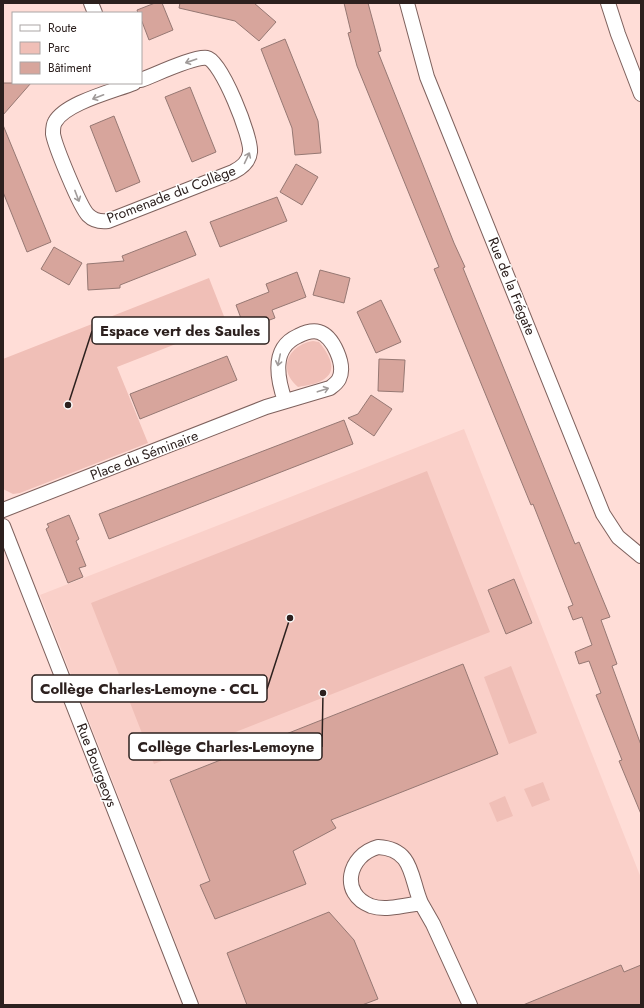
<svg xmlns="http://www.w3.org/2000/svg" width="644" height="1008" font-family="Jost,sans-serif">
<style>
.built{fill:#fad0c9}
.green{fill:#f0bfb7}
.building{fill:#d7a59c;stroke:#967873}
.lines{fill:none;stroke-linecap:round;stroke-linejoin:round}
.street-casing{stroke:#7e615d;stroke-width:16}
.street{stroke:#fff;stroke-width:14}
.oneway{stroke:#a09b9a}
.labels{text-anchor:middle;dominant-baseline:central;stroke-width:3;stroke-linejoin:round;paint-order:stroke}
.street-label{font-size:14px;fill:#2c201e;stroke:#fff}
.leader{fill:none;stroke:#2c201e;stroke-width:1.5}
.callout-dot{fill:#2c201e;stroke:#fff;stroke-width:1.5}
.callout{fill:#fff;stroke:#2c201e;stroke-width:1.5}
.callout-label{font-size:15px;text-anchor:middle;font-weight:bold;fill:#2c201e}
</style>
<rect width="100%" height="100%" fill="#ffddd7"/>
<!-- built -->
<path class="built" d="M464 429 641 878V1005H200L40 595Z"/>
<!-- green -->
<path class="green" d="M209 278 227 324 117 367 148 443 20 493 13 494 3 489V359Z
M313 341 319 342C343 371 330 383 298 387 277 370 288 345 313 341Z
M427 471 490 632 154 764 91 603Z
M511 666 537 733 509 744 484 677Z
M543 782 550 800 532 807 524 789Z
M505 796 513 816 497 822 489 803Z"/>
<!-- building -->
<path class="building" d="M155 3H162L173 30 149 40 141 19V13H138L137 10Z
M180 3H254L276 22 259 41 235 21 179 8Z
M344 3H368L381 51 378 52 454 243 465 267 463 268 575 544 579 542 610 617 601 620 617 664 612 666 641 745V814L619 761 622 760 596 695 601 693 589 661 579 664 575 652 592 645 582 617 573 620 568 607 573 605 533 504 531 505 434 269 439 267 357 66 348 33 351 32Z
M285 39 318 121 321 153 295 155 292 128 261 49Z
M3 83H31L3 115Z
M190 87 216 152 192 162 165 97Z
M114 116 140 182 116 192 90 126Z
M3 125 51 242 27 252 3 192Z
M296 164 318 177 302 205 280 192Z
M277 197 287 221 220 247 210 222Z
M186 231 196 255 120 285V288L88 290 87 264 124 261 122 256Z
M54 247 82 263 69 285 41 269Z
M320 270 350 278 344 303 313 295Z
M297 272 306 297 272 310 275 318 245 329 236 305 269 292 266 284Z
M381 300 401 342 376 353 357 312Z
M227 356 237 380 140 419 130 394Z
M379 359 405 360 403 392 378 391Z
M371 395 392 409 374 436 348 418 358 414Z
M344 420 353 444 109 539 99 514Z
M69 515 79 539 76 541 86 566 79 568 83 577 68 583 46 529 49 527 47 524Z
M514 579 532 623 506 634 488 590Z
M463 664 498 754 331 820 336 828 293 851 306 884 215 919 200 885 210 881 170 780Z
M329 912 354 940 378 999 362 1005H247L227 953Z
M621 965 624 972 641 965V1005H523Z"/>
<g class="lines">
<!-- street casing -->
<g class="street-casing">
<path id="street" d="M91 3 95 13
M407 3 427 77 603 514 618 537 641 556
M608 3 618 34 641 94
M134 83C114 91 65 103 55 122 53 125 53 130 53 134 55 146 80 207 88 215 94 221 100 222 108 221L233 172C241 168 249 162 250 152 252 138 221 60 207 58 194 56 155 75 141 80
M3 510 266 407 330 388C334 385 337 383 339 379 346 365 333 336 319 332 312 330 304 333 298 336 271 348 277 378 285 401
M3 526 191 1005
M378 847C414 849 410 878 421 903 406 905 386 911 371 906 339 894 348 855 378 847Z
M421 903 433 924 470 1005"/>
</g>
<!-- street -->
<use href="#street" class="street"/>
</g>
<!-- one-way arrows -->
<defs><path id="oneway-shaft" d="M-6 0H5M1.5-3L5.5 0L1.5 3" fill="none" stroke-width="1.6" stroke-linecap="round" stroke-linejoin="round"/></defs>
<g class="oneway">
<use href="#oneway-shaft" transform="translate(191 61) rotate(161)"/>
<use href="#oneway-shaft" transform="translate(98 97) rotate(159)"/>
<use href="#oneway-shaft" transform="translate(247 158) rotate(-65)"/>
<use href="#oneway-shaft" transform="translate(77 196) rotate(69)"/>
<use href="#oneway-shaft" transform="translate(279 360) rotate(102)"/>
<use href="#oneway-shaft" transform="translate(323 390) rotate(-18)"/>
</g>
<g class="labels">
<!-- street labels -->
<g class="street-label">
<text transform="translate(171 194) rotate(-21)">Promenade du Collège</text>
<text transform="translate(512 286) rotate(68)">Rue de la Frégate</text>
<text transform="translate(144 455) rotate(-21)">Place du Séminaire</text>
<text transform="translate(97 765) rotate(69)">Rue Bourgeoys</text>
</g>
</g>
<!-- callouts -->
<path class="leader" d="M68 405L92 331M290 618L267 689M323 693L322 747"/>
<g class="callout-dot">
<circle cx="68" cy="405" r="4"/>
<circle cx="290" cy="618" r="4"/>
<circle cx="323" cy="693" r="4"/>
</g>
<g class="callout">
<rect x="92" y="317" width="177" height="27" rx="4"/>
<rect x="32" y="675" width="235" height="27" rx="4"/>
<rect x="129" y="733" width="193" height="27" rx="4"/>
</g>
<g class="callout-label">
<text x="180" y="336">Espace vert des Saules</text>
<text x="149" y="694">Collège Charles-Lemoyne - CCL</text>
<text x="226" y="752">Collège Charles-Lemoyne</text>
</g>
<!-- border -->
<rect width="644" height="1008" fill="none" stroke="#2c201e" stroke-width="8"/>
<!-- legend -->
<rect x="12" y="12" width="130" height="72" fill="#ffffff" stroke="#aba6a5"/>
<rect x="20" y="25" width="20" height="6" fill="#ffffff" stroke="#aba6a5"/>
<text x="48" y="32" font-size="12" fill="#2c201e">Route</text>
<rect x="20" y="42" width="20" height="12" fill="#f0bfb7" stroke="#aba6a5"/>
<text x="48" y="52" font-size="12" fill="#2c201e">Parc</text>
<rect x="20" y="62" width="20" height="12" fill="#d7a59c" stroke="#aba6a5"/>
<text x="48" y="72" font-size="12" fill="#2c201e">Bâtiment</text>
</svg>
